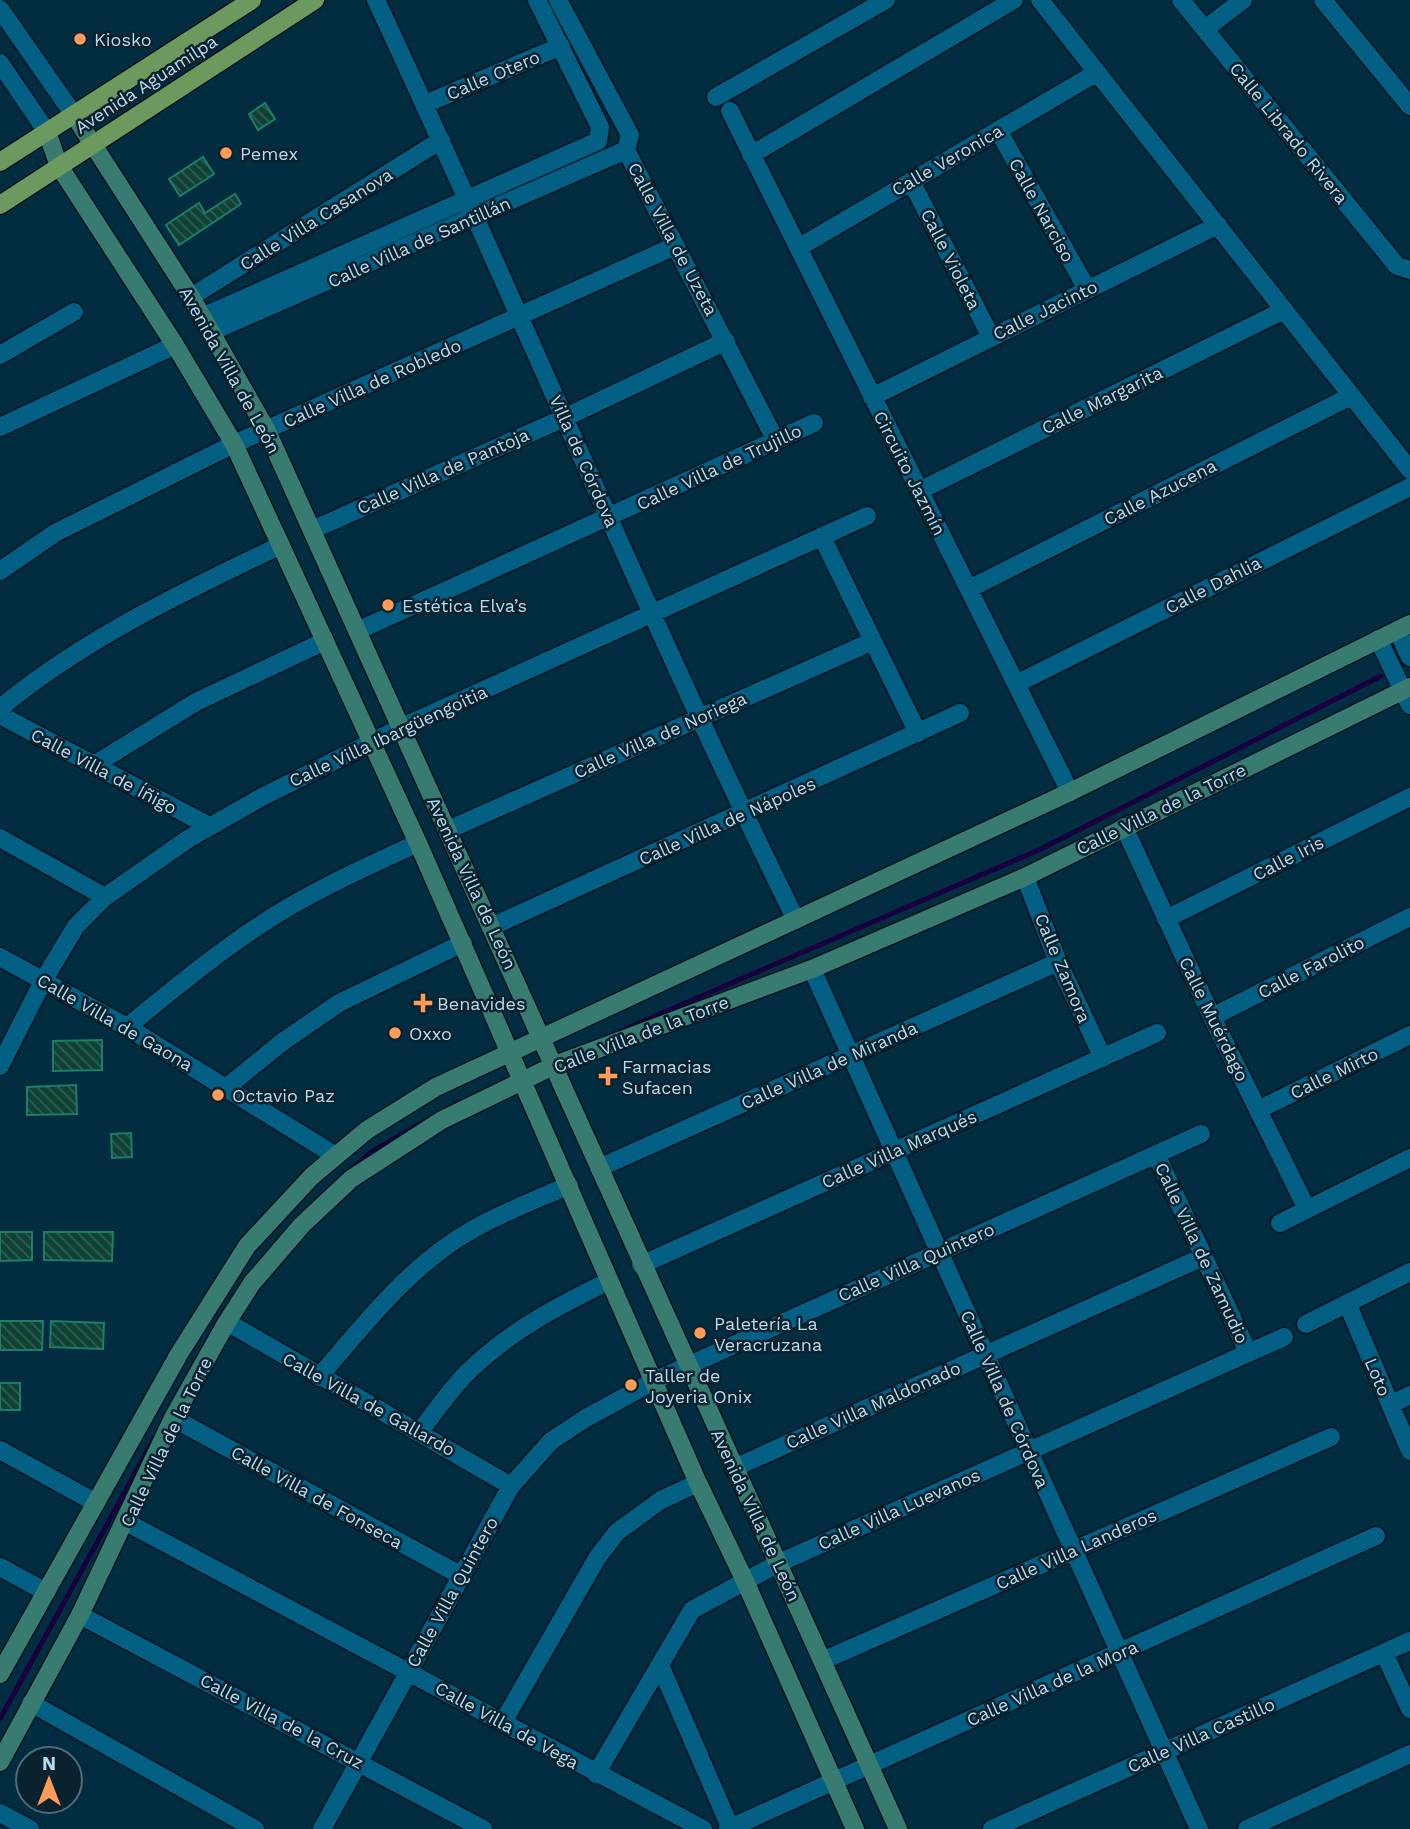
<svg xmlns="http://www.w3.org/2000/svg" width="1410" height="1829" font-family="'Work Sans',sans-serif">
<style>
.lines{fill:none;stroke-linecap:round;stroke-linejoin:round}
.stream{stroke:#19003e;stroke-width:5}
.building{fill:url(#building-back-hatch);stroke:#1b7e68;stroke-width:2}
.street-casing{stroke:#001420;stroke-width:21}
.secondary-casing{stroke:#001420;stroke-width:21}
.primary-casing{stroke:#001420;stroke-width:21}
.street{stroke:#036084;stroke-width:18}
.secondary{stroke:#387c71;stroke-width:18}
.primary{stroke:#6d985e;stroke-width:18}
.poi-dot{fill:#fe9c58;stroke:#0a222e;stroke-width:2.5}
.labels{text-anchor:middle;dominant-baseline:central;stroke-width:5;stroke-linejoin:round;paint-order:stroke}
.poi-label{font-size:18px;fill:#b7dbf0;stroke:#0a222e;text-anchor:start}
.street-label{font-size:18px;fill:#b7dbf0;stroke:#0a222e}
</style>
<defs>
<pattern id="building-back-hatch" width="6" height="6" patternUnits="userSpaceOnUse" patternTransform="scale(1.75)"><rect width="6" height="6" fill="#0f4235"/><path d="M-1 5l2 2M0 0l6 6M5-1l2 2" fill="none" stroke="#305d53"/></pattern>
</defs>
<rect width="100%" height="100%" fill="#022d40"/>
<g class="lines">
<!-- stream -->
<path class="stream" d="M614 1034 1041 849 1381 676
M352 1169 371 1152 459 1102
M0 1719 155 1437"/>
</g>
<!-- building -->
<path class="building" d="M265 103 275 119 258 130 249 114Z
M203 157 214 174 180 196 169 179Z
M235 194 241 204 179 245 166 225 199 203 205 213Z
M102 1040V1070L53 1071V1041Z
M76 1085 77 1114 27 1115V1087Z
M131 1133 132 1157 112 1158 111 1134Z
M0 1232H32V1260L0 1261Z
M44 1232H113L112 1261 44 1260Z
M0 1321H43L42 1350H0Z
M51 1321 104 1323 103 1349 50 1347Z
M0 1383H20V1410H0Z"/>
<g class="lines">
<!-- street casing -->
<g class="street-casing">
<path id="street" d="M376 0C519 306 647 618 796 920
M558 0 630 135 626 150 776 441
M1040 0 1410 470
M1181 0 1397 266 1410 270
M1323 0 1410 106
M0 9 74 115
M1205 29 1243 0
M0 63 47 132
M716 97 886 0
M425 104 561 46
M730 111 1070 792
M998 130 1087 289
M751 155 1014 0
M911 181 991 337
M798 248 1096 73
M191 297 441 140
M202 317 598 141 600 127 537 0
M211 332 626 150
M0 355 74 312
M872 397 1218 225
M0 427 175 345
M919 491 1284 310
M312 530 566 417 726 341
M822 537 918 733
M0 571 55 533 234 444 675 246
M969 589 1351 396
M1397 630 1410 657
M357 631 814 423
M1378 639 1410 705
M1016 684 1410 487
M0 708C85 638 183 592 281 545
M0 715 209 826
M94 765 196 702 325 641
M1124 827 1212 1017 1307 1209
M448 830 873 641
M0 838 105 897
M1025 877 1058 962 1103 1058
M1166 919 1410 797
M493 926 960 713
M0 957 127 1027 336 1156
M812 969 1199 1829
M1212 1017 1410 917
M127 1027C170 992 213 956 260 925 309 892 364 868 418 843
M0 1066 43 981 76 926 105 897 188 839 262 797 400 728 867 516
M227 1087 281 1043 339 1003 463 943
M1258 1110 1410 1035
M1156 1154 1248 1352
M599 1168 1058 962
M1280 1223 1410 1158
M641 1265 1157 1033
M1347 1303 1410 1451
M227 1322 511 1486
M1306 1324 1410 1272
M319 1377C364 1325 409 1266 470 1231 501 1213 536 1200 569 1185
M1390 1405 1410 1395
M173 1418 460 1575
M420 1431C437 1410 452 1386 472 1368 513 1329 560 1305 609 1281
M0 1450 96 1503
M734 1468 1203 1257
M126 1522 703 1829
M0 1567 46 1592
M80 1615 483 1829
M1384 1653 1410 1709
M822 1661 1331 1437
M660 1665 730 1827
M31 1703 255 1829
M503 1722 597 1558 617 1532 661 1500 698 1483
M596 1774 692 1610 779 1563 1284 1337
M0 1813 30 1829
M322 1829 511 1486 551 1441 586 1418 654 1381 1201 1134
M728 1829 1376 1536
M992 1829 1410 1641
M1247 1829 1410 1754"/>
</g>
<!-- secondary casing -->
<g class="secondary-casing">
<path id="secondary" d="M74 115 191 297 266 429 898 1829
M47 132 59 166 175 345 234 444 418 843 698 1483 745 1581 855 1829
M0 1674 179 1354 247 1246 312 1176 367 1130 436 1087 1070 792 1410 624
M0 1762 80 1615 173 1418 227 1322 252 1283 302 1225 351 1179 442 1120 555 1065 812 969 1025 877 1410 687"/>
</g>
<!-- primary casing -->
<g class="primary-casing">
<path id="primary" d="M0 162 252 0
M0 205 315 0"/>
</g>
<!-- street -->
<use href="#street" class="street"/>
<!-- secondary -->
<use href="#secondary" class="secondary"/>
<!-- primary -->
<use href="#primary" class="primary"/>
</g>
<!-- markers -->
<g class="poi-dot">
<circle cx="80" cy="39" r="7"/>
<circle cx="226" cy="153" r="7"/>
<circle cx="388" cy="605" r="7"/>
<path d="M419.5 992.5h7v7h7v7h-7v7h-7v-7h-7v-7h7z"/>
<circle cx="395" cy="1033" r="7"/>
<path d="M604.5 1065.5h7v7h7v7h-7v7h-7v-7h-7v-7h7z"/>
<circle cx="218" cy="1095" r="7"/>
<circle cx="700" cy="1333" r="7"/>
<circle cx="631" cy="1385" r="7"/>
</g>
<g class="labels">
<!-- poi labels -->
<g class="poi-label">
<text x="94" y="39">Kiosko</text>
<text x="240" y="153">Pemex</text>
<text x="402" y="605">Estética Elva’s</text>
<text x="437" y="1003">Benavides</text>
<text x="409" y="1033">Oxxo</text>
<text x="622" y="1066">Farmacias<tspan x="622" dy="21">Sufacen</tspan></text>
<text x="232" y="1095">Octavio Paz</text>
<text x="714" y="1323">Paletería La<tspan x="714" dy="21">Veracruzana</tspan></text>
<text x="645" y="1375">Taller de<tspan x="645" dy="21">Joyeria Onix</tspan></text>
</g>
<!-- street labels -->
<g class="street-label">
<text transform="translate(493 75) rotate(-23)">Calle Otero</text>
<text transform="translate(146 84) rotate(-33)">Avenida Aguamilpa</text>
<text transform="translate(1289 133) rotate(51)">Calle Librado Rivera</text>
<text transform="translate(947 160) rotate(-30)">Calle Veronica</text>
<text transform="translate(1042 210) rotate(61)">Calle Narciso</text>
<text transform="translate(316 219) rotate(-32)">Calle Villa Casanova</text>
<text transform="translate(673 239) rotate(62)">Calle Villa de Uzeta</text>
<text transform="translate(419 242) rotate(-24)">Calle Villa de Santillán</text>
<text transform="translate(951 259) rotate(63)">Calle Violeta</text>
<text transform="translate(1045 310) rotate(-26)">Calle Jacinto</text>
<text transform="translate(230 370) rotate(61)">Avenida Villa de León</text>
<text transform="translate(372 383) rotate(-24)">Calle Villa de Robledo</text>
<text transform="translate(1102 400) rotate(-26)">Calle Margarita</text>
<text transform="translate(584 461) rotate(66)">Villa de Córdova</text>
<text transform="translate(719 467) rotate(-25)">Calle Villa de Trujillo</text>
<text transform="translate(443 471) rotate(-24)">Calle Villa de Pantoja</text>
<text transform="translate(910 473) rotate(63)">Circuito Jazmín</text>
<text transform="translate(1160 492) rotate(-27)">Calle Azucena</text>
<text transform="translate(1213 585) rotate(-27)">Calle Dahlia</text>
<text transform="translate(660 735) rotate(-24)">Calle Villa de Noriega</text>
<text transform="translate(388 736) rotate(-25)">Calle Villa Ibargüengoitia</text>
<text transform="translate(104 771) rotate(28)">Calle Villa de Íñigo</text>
<text transform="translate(1161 809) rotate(-26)">Calle Villa de la Torre</text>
<text transform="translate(727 821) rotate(-24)">Calle Villa de Nápoles</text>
<text transform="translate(1288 858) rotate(-27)">Calle Iris</text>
<text transform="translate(472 883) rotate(65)">Avenida Villa de León</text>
<text transform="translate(1311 967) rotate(-27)">Calle Farolito</text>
<text transform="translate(1063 968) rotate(67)">Calle Zamora</text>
<text transform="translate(1214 1019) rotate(64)">Calle Muérdago</text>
<text transform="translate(115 1022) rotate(30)">Calle Villa de Gaona</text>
<text transform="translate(641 1034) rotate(-21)">Calle Villa de la Torre</text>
<text transform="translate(829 1065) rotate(-24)">Calle Villa de Miranda</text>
<text transform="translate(1334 1073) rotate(-26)">Calle Mirto</text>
<text transform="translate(899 1149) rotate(-24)">Calle Villa Marqués</text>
<text transform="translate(1202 1253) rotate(65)">Calle Villa de Zamudio</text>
<text transform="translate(916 1262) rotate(-24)">Calle Villa Quintero</text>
<text transform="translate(1378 1377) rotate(67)">Loto</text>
<text transform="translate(1005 1399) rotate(66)">Calle Villa de Córdova</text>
<text transform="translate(369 1404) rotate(29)">Calle Villa de Gallardo</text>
<text transform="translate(873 1405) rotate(-24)">Calle Villa Maldonado</text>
<text transform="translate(166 1442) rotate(-64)">Calle Villa de la Torre</text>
<text transform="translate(317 1497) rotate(29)">Calle Villa de Fonseca</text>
<text transform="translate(899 1509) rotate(-24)">Calle Villa Luevanos</text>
<text transform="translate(756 1515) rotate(65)">Avenida Villa de León</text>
<text transform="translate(1076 1549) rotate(-24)">Calle Villa Landeros</text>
<text transform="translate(452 1592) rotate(-61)">Calle Villa Quintero</text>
<text transform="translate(1052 1683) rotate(-24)">Calle Villa de la Mora</text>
<text transform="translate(282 1721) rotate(28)">Calle Villa de la Cruz</text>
<text transform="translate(507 1725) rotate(29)">Calle Villa de Vega</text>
<text transform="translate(1201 1735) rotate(-24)">Calle Villa Castillo</text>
</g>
</g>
<!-- north arrow -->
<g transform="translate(49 1780)"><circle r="33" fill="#0a222e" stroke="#4f6c7c" stroke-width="2"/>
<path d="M0-5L12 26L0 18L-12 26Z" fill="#fe9c58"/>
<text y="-10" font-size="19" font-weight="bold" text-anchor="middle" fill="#b7dbf0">N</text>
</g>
</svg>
